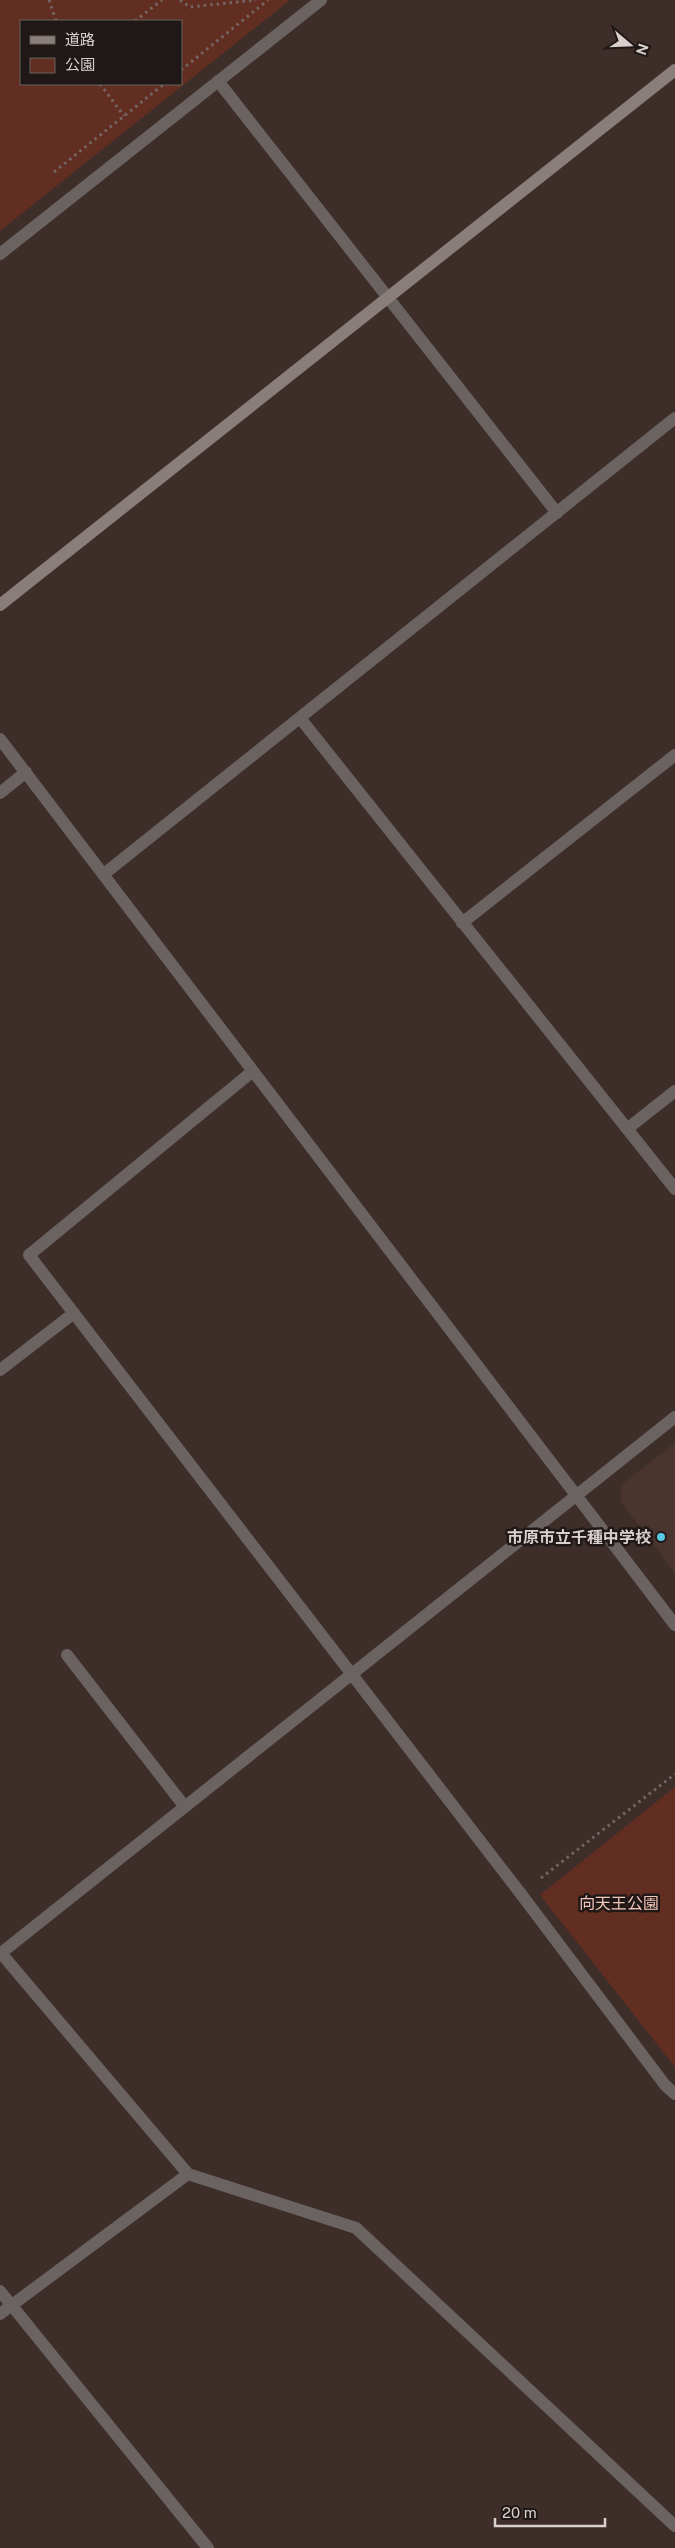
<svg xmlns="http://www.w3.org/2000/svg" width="675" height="2548" font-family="'Public Sans','Noto Sans JP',sans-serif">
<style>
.built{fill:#4a342e}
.green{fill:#632e22;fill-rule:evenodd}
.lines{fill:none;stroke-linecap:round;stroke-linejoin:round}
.path{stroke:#736663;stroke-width:3;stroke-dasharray:2.5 4;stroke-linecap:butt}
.street{stroke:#6b6361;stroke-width:12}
.secondary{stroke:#8a7e7b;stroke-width:12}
.poi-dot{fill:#57c9e2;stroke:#1f1816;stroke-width:2}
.labels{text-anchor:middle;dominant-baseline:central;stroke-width:5;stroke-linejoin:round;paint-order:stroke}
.poi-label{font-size:16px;font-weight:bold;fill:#d9d0cd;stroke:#1f1816;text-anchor:end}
.park-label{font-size:16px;fill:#f2c5b9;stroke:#1f1816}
</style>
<rect width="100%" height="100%" fill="#3d2e2a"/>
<!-- built -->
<path class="built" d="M675 1443V1573L620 1501 622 1484Z"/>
<!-- green -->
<path class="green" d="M0 0H290L0 231ZM181 21V84H21V21Z
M675 1787V2067L540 1895Z"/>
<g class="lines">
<!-- path -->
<path class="path" d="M49 0 56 21
M180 0 190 7 256 0
M135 21 162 0
M181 70 268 0
M100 84 124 116
M54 172 164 84
M541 1878 675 1774"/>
<!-- street -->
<path class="street" d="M218 81 557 513
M0 254 321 0
M300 718 675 1189
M0 739 675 1625
M0 793 26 772
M104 874 675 418
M462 923 675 755
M253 1071 29 1255 521 1894 665 2085 675 2094
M627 1129 675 1091
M0 1370 74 1313
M67 1655 185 1807
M0 1952 188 2174 356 2228 675 2526
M1 1953 675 1417
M0 2291 208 2548
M0 2314 188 2174"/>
<!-- secondary -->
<path class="secondary" d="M0 605 675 70"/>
</g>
<!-- markers -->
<circle class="poi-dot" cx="661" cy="1537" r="5"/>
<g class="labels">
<!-- poi labels -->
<g class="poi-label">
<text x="651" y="1537">市原市立千種中学校</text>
</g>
<!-- park labels -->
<g class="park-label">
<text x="619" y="1903">向天王公園</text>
</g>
</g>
<!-- legend -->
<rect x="20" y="20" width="162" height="65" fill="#1f1816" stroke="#69625f"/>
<rect x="30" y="36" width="25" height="8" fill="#8a7e7b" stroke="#69625f"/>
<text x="65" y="45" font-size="15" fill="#d9d0cd">道路</text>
<rect x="30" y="58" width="25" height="15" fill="#632e22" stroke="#69625f"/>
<text x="65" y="70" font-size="15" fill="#d9d0cd">公園</text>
<!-- north arrow -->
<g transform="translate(630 45) rotate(109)" stroke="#1f1816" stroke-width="4" paint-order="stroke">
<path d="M0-4L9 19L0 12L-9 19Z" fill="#d9d0cd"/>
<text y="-8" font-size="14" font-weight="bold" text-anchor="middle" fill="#d9d0cd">N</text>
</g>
<!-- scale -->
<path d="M495 2518v8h110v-8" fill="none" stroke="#d9d0cd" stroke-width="2.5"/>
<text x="502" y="2518" font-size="15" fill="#d9d0cd" stroke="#1f1816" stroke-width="4" paint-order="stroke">20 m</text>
</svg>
